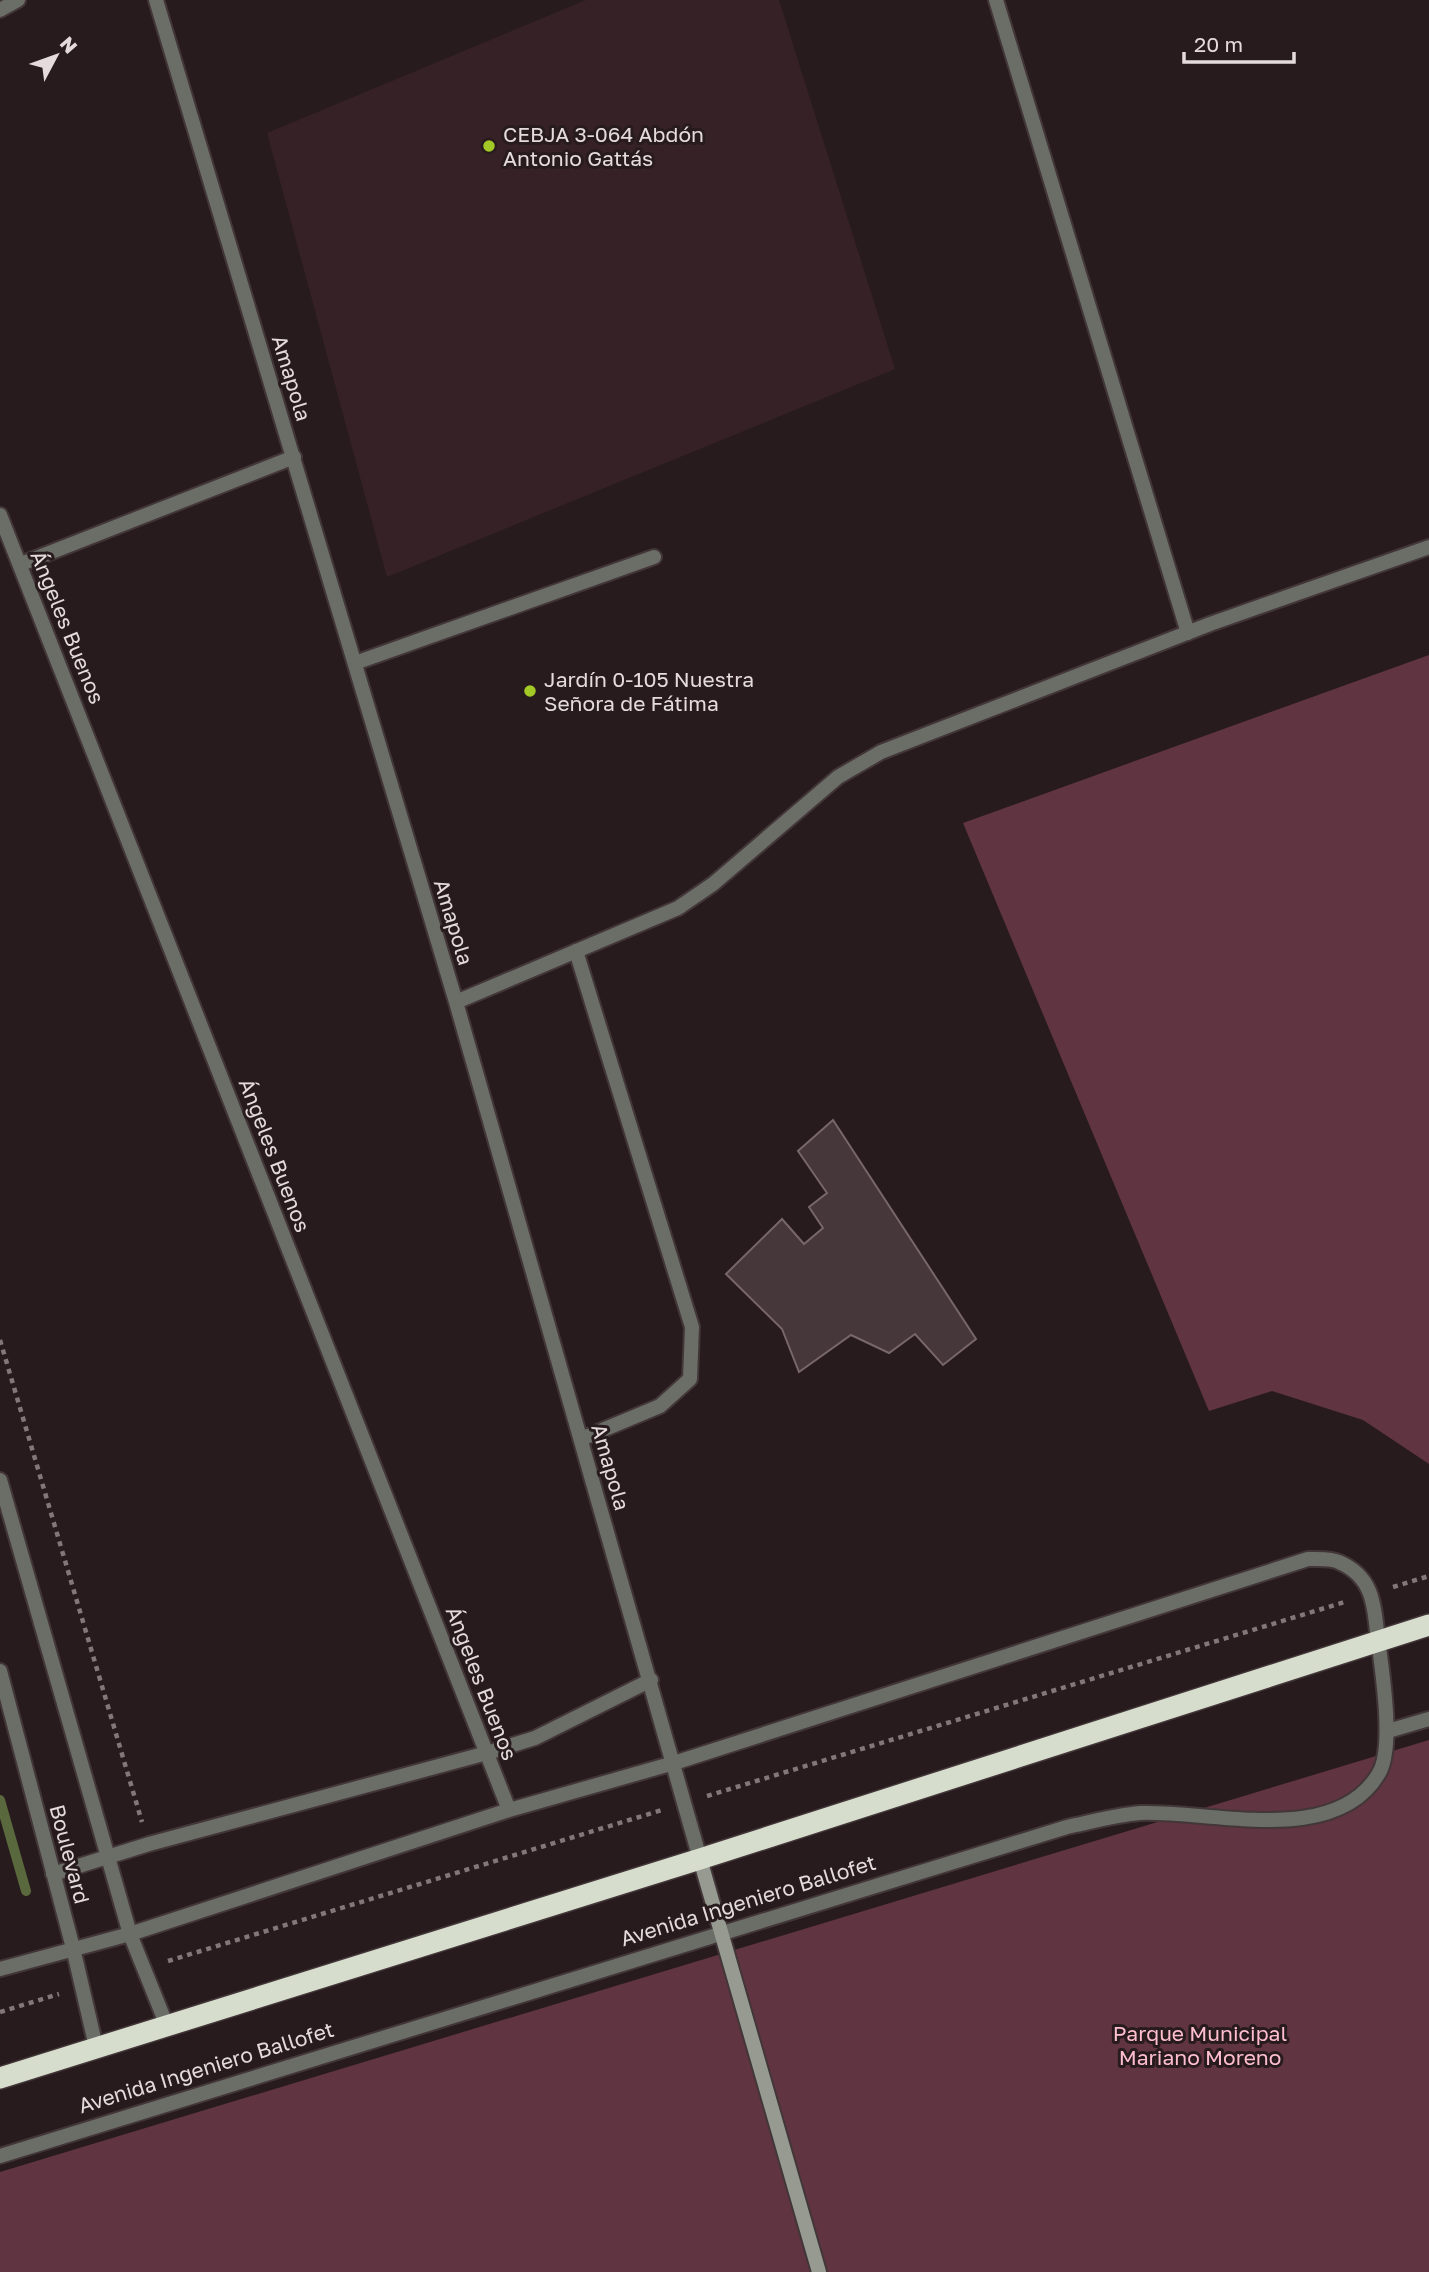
<svg xmlns="http://www.w3.org/2000/svg" width="1429" height="2272" font-family="'Golos Text',sans-serif">
<style>
.built{fill:#352126}
.green{fill:#603541}
.lines{fill:none;stroke-linecap:round;stroke-linejoin:round}
.stream{stroke:#5a683d;stroke-width:10}
.building{fill:#46373b;stroke:#77666a;stroke-width:2}
.lane-casing{stroke:#423639;stroke-width:18}
.street-casing{stroke:#423639;stroke-width:18}
.secondary-casing{stroke:#423639;stroke-width:18}
.highway-casing{stroke:#423639;stroke-width:24}
.path{stroke:#83777a;stroke-width:4.5;stroke-dasharray:5 5;stroke-linecap:butt}
.lane{stroke:#6b6d67;stroke-width:14}
.street{stroke:#6b6d67;stroke-width:14}
.secondary{stroke:#969a90;stroke-width:14}
.highway{stroke:#d7ddcd;stroke-width:21}
.poi-dot{fill:#a3c927;stroke:#281b1e;stroke-width:2.5}
.labels{text-anchor:middle;dominant-baseline:central;stroke-width:6;stroke-linejoin:round;paint-order:stroke}
.poi-label{font-size:21px;fill:#e5dbdd;stroke:#281b1e;text-anchor:start}
.street-label{font-size:21px;fill:#e5dbdd;stroke:#281b1e}
.park-label{font-size:21px;fill:#febece;stroke:#281b1e}
</style>
<rect width="100%" height="100%" fill="#281b1e"/>
<!-- built -->
<path class="built" d="M586 0H779L895 369 387 577 267 133Z"/>
<!-- green -->
<path class="green" d="M1429 655V1464L1363 1420 1272 1391 1209 1411 963 823Z
M1429 1740V2272H0V2172Z"/>
<g class="lines">
<!-- stream -->
<path class="stream" d="M0 1800 26 1891"/>
</g>
<!-- building -->
<path class="building" d="M833 1120 976 1339 943 1365 915 1334 889 1353 851 1335 799 1372 782 1329 726 1274 782 1219 804 1244 823 1228 809 1207 827 1193 798 1151Z"/>
<g class="lines">
<!-- lane casing -->
<g class="lane-casing">
<path id="lane" d="M0 10 18 0
M576 951 692 1327 690 1379 660 1406 581 1439
M1388 1731 1429 1719"/>
</g>
<!-- street casing -->
<g class="street-casing">
<path id="street" d="M156 0 456 1002 700 1859
M996 0 1188 633
M0 515 509 1810
M21 564 294 457
M355 663 654 557
M456 1002 678 908 713 884 838 777 881 752 1210 624 1429 547
M0 1480 130 1934 167 2026
M0 1671 73 1948 96 2047
M53 1874 149 1844 487 1753 535 1738 651 1680
M0 1969 130 1934 509 1810 674 1763 1308 1559C1317 1559 1331 1558 1339 1562 1371 1576 1374 1601 1377 1632 1381 1664 1395 1746 1379 1773 1336 1848 1210 1810 1140 1813 1116 1815 1091 1822 1067 1827L0 2156"/>
</g>
<!-- secondary casing -->
<g class="secondary-casing">
<path id="secondary" d="M700 1859 819 2272"/>
</g>
<!-- highway casing -->
<g class="highway-casing">
<path id="highway" d="M0 2078 700 1859 1429 1625"/>
</g>
<!-- path -->
<path class="path" d="M0 1340 142 1822
M1393 1587 1429 1576
M707 1796 1348 1601
M168 1961 662 1810
M0 2012 59 1994"/>
<!-- lane -->
<use href="#lane" class="lane"/>
<!-- street -->
<use href="#street" class="street"/>
<!-- secondary -->
<use href="#secondary" class="secondary"/>
<!-- highway -->
<use href="#highway" class="highway"/>
</g>
<!-- markers -->
<g class="poi-dot">
<circle cx="489" cy="146" r="7"/>
<circle cx="530" cy="691" r="7"/>
</g>
<g class="labels">
<!-- poi labels -->
<g class="poi-label">
<text x="503" y="134">CEBJA 3-064 Abdón<tspan x="503" dy="24">Antonio Gattás</tspan></text>
<text x="544" y="679">Jardín 0-105 Nuestra<tspan x="544" dy="24">Señora de Fátima</tspan></text>
</g>
<!-- street labels -->
<g class="street-label">
<text transform="translate(292 378) rotate(73)">Amapola</text>
<text transform="translate(68 627) rotate(68)">Ángeles Buenos</text>
<text transform="translate(454 922) rotate(73)">Amapola</text>
<text transform="translate(275 1155) rotate(69)">Ángeles Buenos</text>
<text transform="translate(611 1467) rotate(74)">Amapola</text>
<text transform="translate(482 1683) rotate(69)">Ángeles Buenos</text>
<text transform="translate(70 1854) rotate(75)">Boulevard</text>
<text transform="translate(748 1900) rotate(-17)">Avenida Ingeniero Ballofet</text>
<text transform="translate(206 2067) rotate(-17)">Avenida Ingeniero Ballofet</text>
</g>
<!-- park labels -->
<g class="park-label">
<text x="1200" y="2033">Parque Municipal<tspan x="1200" dy="24">Mariano Moreno</tspan></text>
</g>
</g>
<!-- north arrow -->
<g transform="translate(56 56) rotate(49)" stroke="#281b1e" stroke-width="5" paint-order="stroke">
<path d="M0-5L12 26L0 18L-12 26Z" fill="#e5dbdd"/>
<text y="-10" font-size="19" font-weight="bold" text-anchor="middle" fill="#e5dbdd">N</text>
</g>
<!-- scale -->
<path d="M1184 52v10h110v-10" fill="none" stroke="#e5dbdd" stroke-width="3.5"/>
<text x="1194" y="52" font-size="21" fill="#e5dbdd" stroke="#281b1e" stroke-width="5" paint-order="stroke">20 m</text>
</svg>
